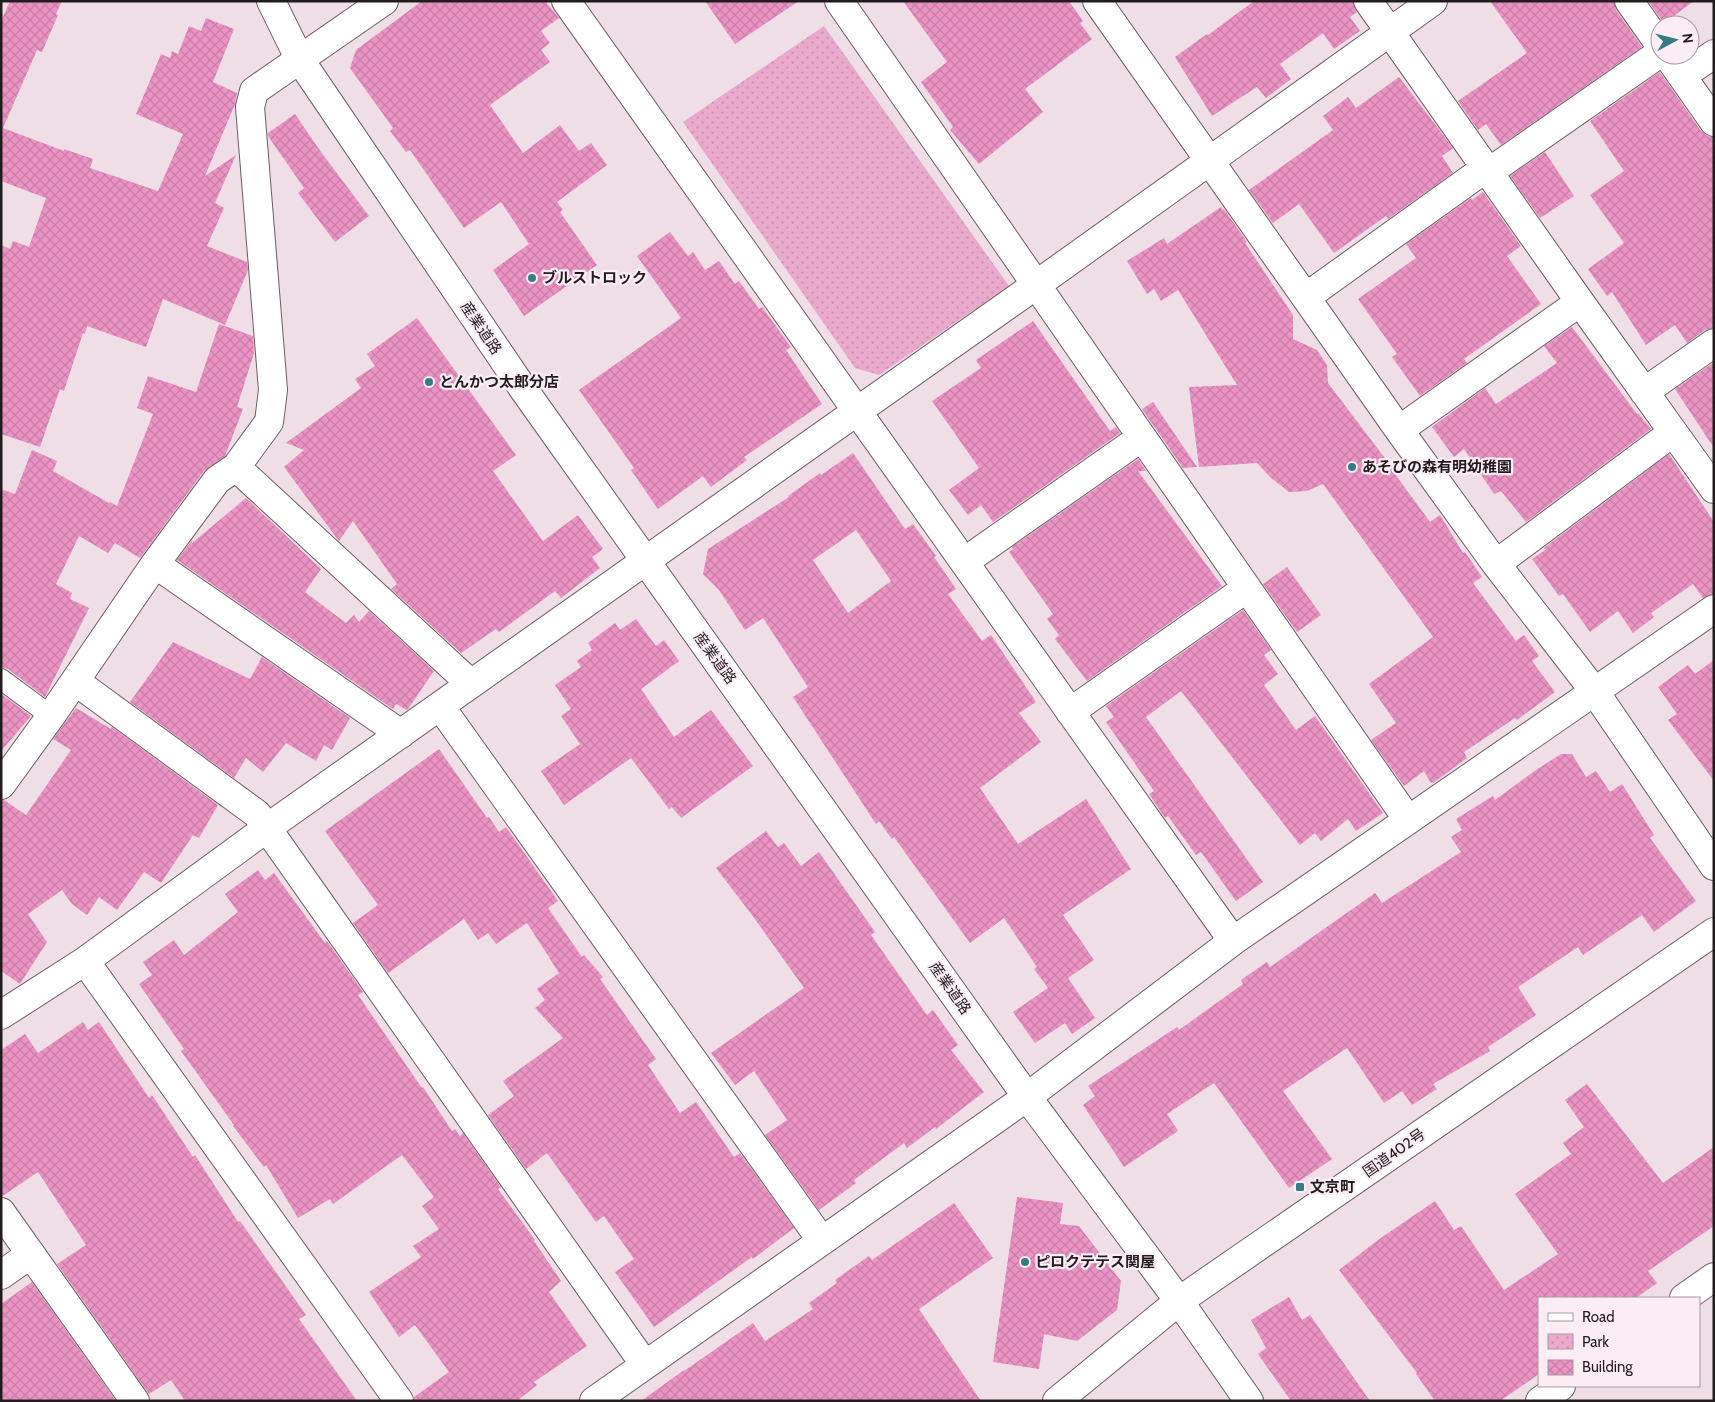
<svg xmlns="http://www.w3.org/2000/svg" width="1715" height="1402" font-family="Cabin,'Noto Sans JP',sans-serif">
<style>
.park{fill:url(#park-dots)}
.building{fill:url(#building-cross-hatch);fill-rule:evenodd}
.lines{fill:none;stroke-linecap:round;stroke-linejoin:round}
.service-casing{stroke:#6b5d64;stroke-width:22}
.minor-casing{stroke:#6b5d64;stroke-width:30}
.tertiary-casing{stroke:#6b5d64;stroke-width:30}
.trunk-casing{stroke:#6b5d64;stroke-width:30}
.service{stroke:#fff;stroke-width:20}
.minor{stroke:#fff;stroke-width:28}
.tertiary{stroke:#fff;stroke-width:28}
.trunk{stroke:#fff;stroke-width:28}
.poi-dot{fill:#347d84;stroke:#fcecf4;stroke-width:2}
.labels{text-anchor:middle;dominant-baseline:central;stroke-width:4.5;stroke-linejoin:round;paint-order:stroke}
.poi-label{font-size:15px;font-weight:bold;fill:#221c1f;stroke:#fcecf4;text-anchor:start}
.street-label{font-size:15px;fill:#221c1f;stroke:#fcecf4}
</style>
<defs>
<pattern id="park-dots" width="8" height="8" patternUnits="userSpaceOnUse" patternTransform="scale(1.25)"><rect width="8" height="8" fill="#e8a9ca"/><path d="M2 2h.1M6 6h.1" fill="none" stroke="#c791ad" stroke-width="1.8" stroke-linecap="round"/></pattern>
<pattern id="building-cross-hatch" width="8" height="8" patternUnits="userSpaceOnUse" patternTransform="scale(1.25)"><rect width="8" height="8" fill="#eb93c3"/><path d="M0 0l8 8M0 8l8-8" fill="none" stroke="#c97ea7"/></pattern>
</defs>
<rect width="100%" height="100%" fill="#efdee6"/>
<!-- park -->
<path class="park" d="M824 26 1009 286 879 375 855 368 683 122Z"/>
<!-- building -->
<path class="building" d="M10 1H62L56 14 58 15 42 52 37 50 3 128 64 151V149L93 159 90 168 158 191 183 134 136 114 161 54 170 58 172 51 178 54 189 26 201 31 206 18 234 29 213 82 237 93 235 104 205 176 236 155 215 203 224 208 207 246 247 262 248 270 225 325 163 299 146 347 87 326 85 334 83 333 64 391 60 389 40 447 1 434V245L10 249 13 241 29 247 46 198 1 181V21Z
M422 1H545L559 18 541 31 550 43 541 50 550 62 490 105 523 153 560 125 579 151 591 143 607 165 557 202 563 210 560 212 597 265 524 316 493 270 529 244 501 202 464 228 410 150 406 152 390 131 393 128 350 68 356 50Z
M705 1H799L735 44Z
M903 1H1069L1083 21 1080 23 1092 39 1025 89 1043 112 979 164 950 130 953 127 921 82 947 62Z
M1254 1H1353L1357 12 1350 17 1360 31 1334 49 1323 33 1280 64 1291 79 1266 98 1257 87 1212 116 1175 57 1207 34 1208 35Z
M1490 1H1614L1616 10 1642 47 1501 145 1486 124 1478 130 1458 101 1527 53Z
M1648 1H1694L1664 23Z
M1660 72 1701 131 1707 136 1714 137V328L1705 330 1687 343 1675 325 1646 345 1612 292 1607 296 1588 269 1624 243 1590 195 1624 171 1590 121Z
M1399 77 1453 148 1442 156 1453 173 1388 219 1386 216 1334 253 1299 204 1273 223 1249 190 1333 130 1323 116 1348 97 1356 108Z
M295 114 321 152 369 216 335 242 298 193 304 188 268 136V133Z
M1545 152 1574 196 1540 218 1510 176Z
M1483 192 1521 246 1507 256 1541 304 1464 359 1467 363 1420 396 1392 357 1397 354 1358 299 1416 258 1406 244 1471 198 1472 200Z
M1221 207 1222 210 1224 209 1247 242 1245 243 1293 315V339L1317 350 1327 365 1328 383 1393 469 1392 470 1430 522 1440 515 1463 553 1465 552 1482 577 1473 583 1516 641 1524 635 1539 656 1532 661 1555 692 1517 720 1515 718 1464 752 1467 758 1433 783 1432 782 1431 783 1424 771 1404 786 1371 740 1396 723 1369 684 1433 637 1323 484 1307 491 1289 492 1271 478 1257 463 1199 467 1189 387 1237 385 1178 290 1161 301 1154 289 1147 294 1127 261 1164 238 1167 244Z
M670 232 688 256 693 252 705 270 719 261 735 284 739 281 759 309 762 307 791 347 786 350 822 404 744 457 747 460 711 487 703 476 658 509 631 470 634 468 579 390 681 318 637 256Z
M417 318 516 455 493 471 543 541 578 515 603 549 592 557 600 568 561 598 555 591 499 632 496 629 461 653 391 589 397 584 353 521 339 541 284 467 304 450 286 443 361 388 355 379 375 366 367 354Z
M1033 321 1110 431 1116 427 1120 433 993 522 981 505 968 515 949 490 979 468 932 401 981 368 976 360Z
M219 324 253 336 254 353 237 407 243 409 225 456 204 471 140 558 115 543 108 553 79 536 56 584 72 593 70 599 89 608 45 697 8 669 1 667V489L15 494 32 450 57 461 53 471 109 503 110 502 117 506 153 414 137 408 148 376 196 392Z
M1572 327 1637 414 1638 413 1651 429 1526 522 1501 491 1494 494 1464 449 1454 457 1432 427 1485 388 1496 404 1557 363 1544 346Z
M1714 362V448L1675 389Z
M1153 402 1197 467 1183 468 1142 409Z
M853 453 905 529 913 524 936 556 934 557 956 589 948 594 982 641 991 635 1036 702 1019 713 1041 742 980 788 1018 844 1086 799 1131 869 1063 915 1094 960 1068 978 1095 1018 1072 1034 1065 1023 1035 1043 1013 1012 1048 988 1034 969 1037 967 1004 918 970 943 894 837 892 839 879 821 876 824 793 697 808 687 763 618 745 630 719 590 703 574 708 549 789 497 788 496 820 473 821 475ZM856 530 891 581 848 613 813 560Z
M1669 454 1714 522V594L1703 598 1693 584 1651 613 1654 617 1633 633 1618 611 1590 632 1563 594 1559 596 1532 559 1545 550 1544 548Z
M1138 459 1146 471H1138L1222 586 1087 681 1055 639 1059 635 1047 619 1053 614 1009 552 1013 549 1012 547Z
M246 498 321 569 305 592 346 623 354 615 359 622 369 611 434 671 408 709 407 710 396 704 393 709 177 560 193 539 191 544Z
M1287 567 1321 615 1297 632 1263 584Z
M1243 610 1271 650 1264 655 1278 674 1264 685 1296 730 1315 716 1383 813 1356 831 1348 819 1321 841 1315 833 1300 845 1181 691 1146 717 1263 882 1236 901 1201 852 1196 855 1168 816 1165 818 1149 794 1154 791 1106 722 1114 717 1106 706Z
M636 619 656 646 664 640 679 661 641 689 674 737 711 710 753 766 681 818 672 807 669 809 631 758 564 805 541 771 580 744 561 716 571 709 555 685 581 667 577 661 592 650 588 643 615 623 620 630Z
M173 642 250 679 262 657 350 718 332 750 324 745 316 761 286 743 263 772 246 758 234 778 130 702Z
M1714 660V781L1668 720 1677 714 1658 687 1688 665 1695 674Z
M1 694 31 716 1 751Z
M76 708 111 729 112 727 218 805 199 838 193 835 161 883 144 872 117 910 99 897 87 915 72 904 62 890 28 914 47 942 20 984 1 971V800H4L26 815 71 750 53 739Z
M439 749 487 818 489 817 499 832 506 827 558 901 548 908 582 957 584 955 603 977 600 979 656 1059 648 1065 680 1113 696 1102 734 1157 740 1153 794 1228 753 1259 752 1257 654 1327 615 1272 634 1259 604 1216 596 1222 547 1153 526 1169 488 1115 514 1096 503 1081 563 1038 535 1008 545 1000 537 989 559 973 527 923 496 944 488 933 478 940 464 919 388 973 353 923 378 905 325 831Z
M1561 754H1572L1586 777 1596 771 1610 792 1622 784 1654 835 1650 838 1696 901 1654 932 1642 915 1583 955 1578 947 1518 987 1536 1015 1488 1047 1490 1051 1433 1084 1437 1089 1412 1105 1402 1091 1384 1103 1347 1048 1283 1091 1332 1159 1289 1188 1214 1083 1167 1114 1178 1131 1124 1167 1083 1105 1095 1096 1088 1086 1177 1027 1179 1030 1243 984 1241 980 1267 962 1270 967 1375 893 1382 903 1461 852 1451 837 1462 830 1456 819 1493 796 1495 800 1536 770Z
M766 831 778 847 784 843 801 866 819 852 875 932 871 935 927 1015 933 1010 958 1045 951 1050 984 1092 936 1129 935 1127 907 1148 904 1143 854 1180 856 1183 819 1210 765 1135 787 1120 754 1071 735 1085 711 1053 804 988 752 915 716 868Z
M258 870 265 880 274 873 325 943 327 941 363 992 358 995 422 1088 423 1087 452 1131 455 1129 460 1136 463 1133 501 1187 498 1189 535 1240 534 1241 561 1281 549 1292 587 1346 534 1382 537 1385 517 1401H414V1397L449 1372 415 1325 399 1337 369 1292 421 1257 413 1246 439 1229 422 1206 434 1197 402 1155 333 1204 330 1199 298 1218 266 1165 264 1167 233 1126 234 1125 181 1051 184 1049 139 984 152 975 143 962 174 940 184 955 238 912 225 894Z
M83 1022 88 1030 99 1022 149 1098 152 1095 193 1157 195 1155 238 1222 240 1221 306 1315 299 1319 357 1401H185L171 1380 149 1394 57 1264 86 1245 38 1172 1 1197V1050L25 1034 38 1053Z
M1587 1084 1663 1183 1714 1147V1226L1648 1271 1657 1283 1636 1298H1539V1374L1500 1401H1435L1416 1374 1417 1373 1339 1270 1378 1240 1435 1201 1454 1230 1461 1226 1504 1290 1558 1254 1515 1194 1571 1154 1563 1143 1584 1127 1565 1100Z
M1017 1197 1063 1203 1060 1224 1079 1226 1121 1281 1117 1310 1077 1341 1044 1334 1039 1369 993 1362Z
M954 1203 993 1258 919 1309 981 1401H641L684 1370V1371L753 1323 765 1341 813 1309 809 1303 837 1283 835 1280 869 1256 872 1260Z
M32 1282 116 1401H1V1304Z
M1289 1297 1302 1320 1310 1315 1370 1401H1291L1258 1354 1266 1348 1251 1320Z"/>
<g class="lines">
<!-- service casing -->
<g class="service-casing">
<path id="service" d="M1 679 51 716"/>
</g>
<!-- minor casing -->
<g class="minor-casing">
<path id="minor" d="M566 1 1233 941
M839 1 1408 820
M1097 1 1399 430 1496 564 1595 692 1714 866
M1368 1 1580 302 1714 489
M1629 1 1660 45
M1667 55 1714 122
M1682 76 1714 54
M1489 172 1660 53
M1306 297 1486 168
M1644 392 1714 343
M1399 430 1580 302
M236 467 471 684
M964 562 1142 437
M155 564 401 734
M1496 564 1672 433
M75 681 257 814 645 1365
M440 706 822 1241
M1070 712 1247 588
M1 785 51 716 155 564 217 480 236 467 269 422 273 390 250 107 254 91 384 1
M85 961 399 1401
M1 1015 85 961 267 828 1036 285 1433 1
M1 1212 135 1401
M1 1275 31 1254
M1684 1298 1714 1277
M1179 1301 1249 1401
M594 1401 1027 1097 1233 941 1714 609
M1540 1401 1561 1386"/>
</g>
<!-- tertiary casing -->
<g class="tertiary-casing">
<path id="tertiary" d="M271 1 300 60 524 390 1027 1097 1179 1301"/>
</g>
<!-- trunk casing -->
<g class="trunk-casing">
<path id="trunk" d="M1057 1401 1179 1301 1714 932"/>
</g>
<!-- service -->
<use href="#service" class="service"/>
<!-- minor -->
<use href="#minor" class="minor"/>
<!-- tertiary -->
<use href="#tertiary" class="tertiary"/>
<!-- trunk -->
<use href="#trunk" class="trunk"/>
</g>
<!-- markers -->
<g class="poi-dot">
<circle cx="532" cy="278" r="5"/>
<circle cx="429" cy="382" r="5"/>
<circle cx="1352" cy="467" r="5"/>
<rect x="1295" y="1182" width="10" height="10" rx="2.5"/>
<circle cx="1025" cy="1262" r="5"/>
</g>
<g class="labels">
<!-- poi labels -->
<g class="poi-label">
<text x="542" y="278">ブルストロック</text>
<text x="439" y="382">とんかつ太郎分店</text>
<text x="1362" y="467">あそびの森有明幼稚園</text>
<text x="1310" y="1187">文京町</text>
<text x="1035" y="1262">ピロクテテス関屋</text>
</g>
<!-- street labels -->
<g class="street-label">
<text transform="translate(481 328) rotate(56)">産業道路</text>
<text transform="translate(715 658) rotate(54)">産業道路</text>
<text transform="translate(950 988) rotate(55)">産業道路</text>
<text transform="translate(1394 1153) rotate(-35)">国道402号</text>
</g>
</g>
<!-- border -->
<rect width="1715" height="1402" fill="none" stroke="#221c1f" stroke-width="5"/>
<!-- legend -->
<rect x="1538" y="1297" width="162" height="90" fill="#fcecf4" stroke="#a5999f"/>
<rect x="1548" y="1313" width="25" height="8" fill="#ffffff" stroke="#a5999f"/>
<text x="1582" y="1322" font-size="15" fill="#221c1f">Road</text>
<rect x="1548" y="1334" width="25" height="15" fill="url(#park-dots)" stroke="#a5999f"/>
<text x="1582" y="1347" font-size="15" fill="#221c1f">Park</text>
<rect x="1548" y="1360" width="25" height="15" fill="url(#building-cross-hatch)" stroke="#a5999f"/>
<text x="1582" y="1372" font-size="15" fill="#221c1f">Building</text>
<!-- north arrow -->
<g transform="translate(1675 40) rotate(83)"><circle r="24" fill="#fcecf4" stroke="#a5999f"/>
<path d="M0-4L9 19L0 12L-9 19Z" fill="#347d84"/>
<text y="-8" font-size="14" font-weight="bold" text-anchor="middle" fill="#221c1f">N</text>
</g>
</svg>
